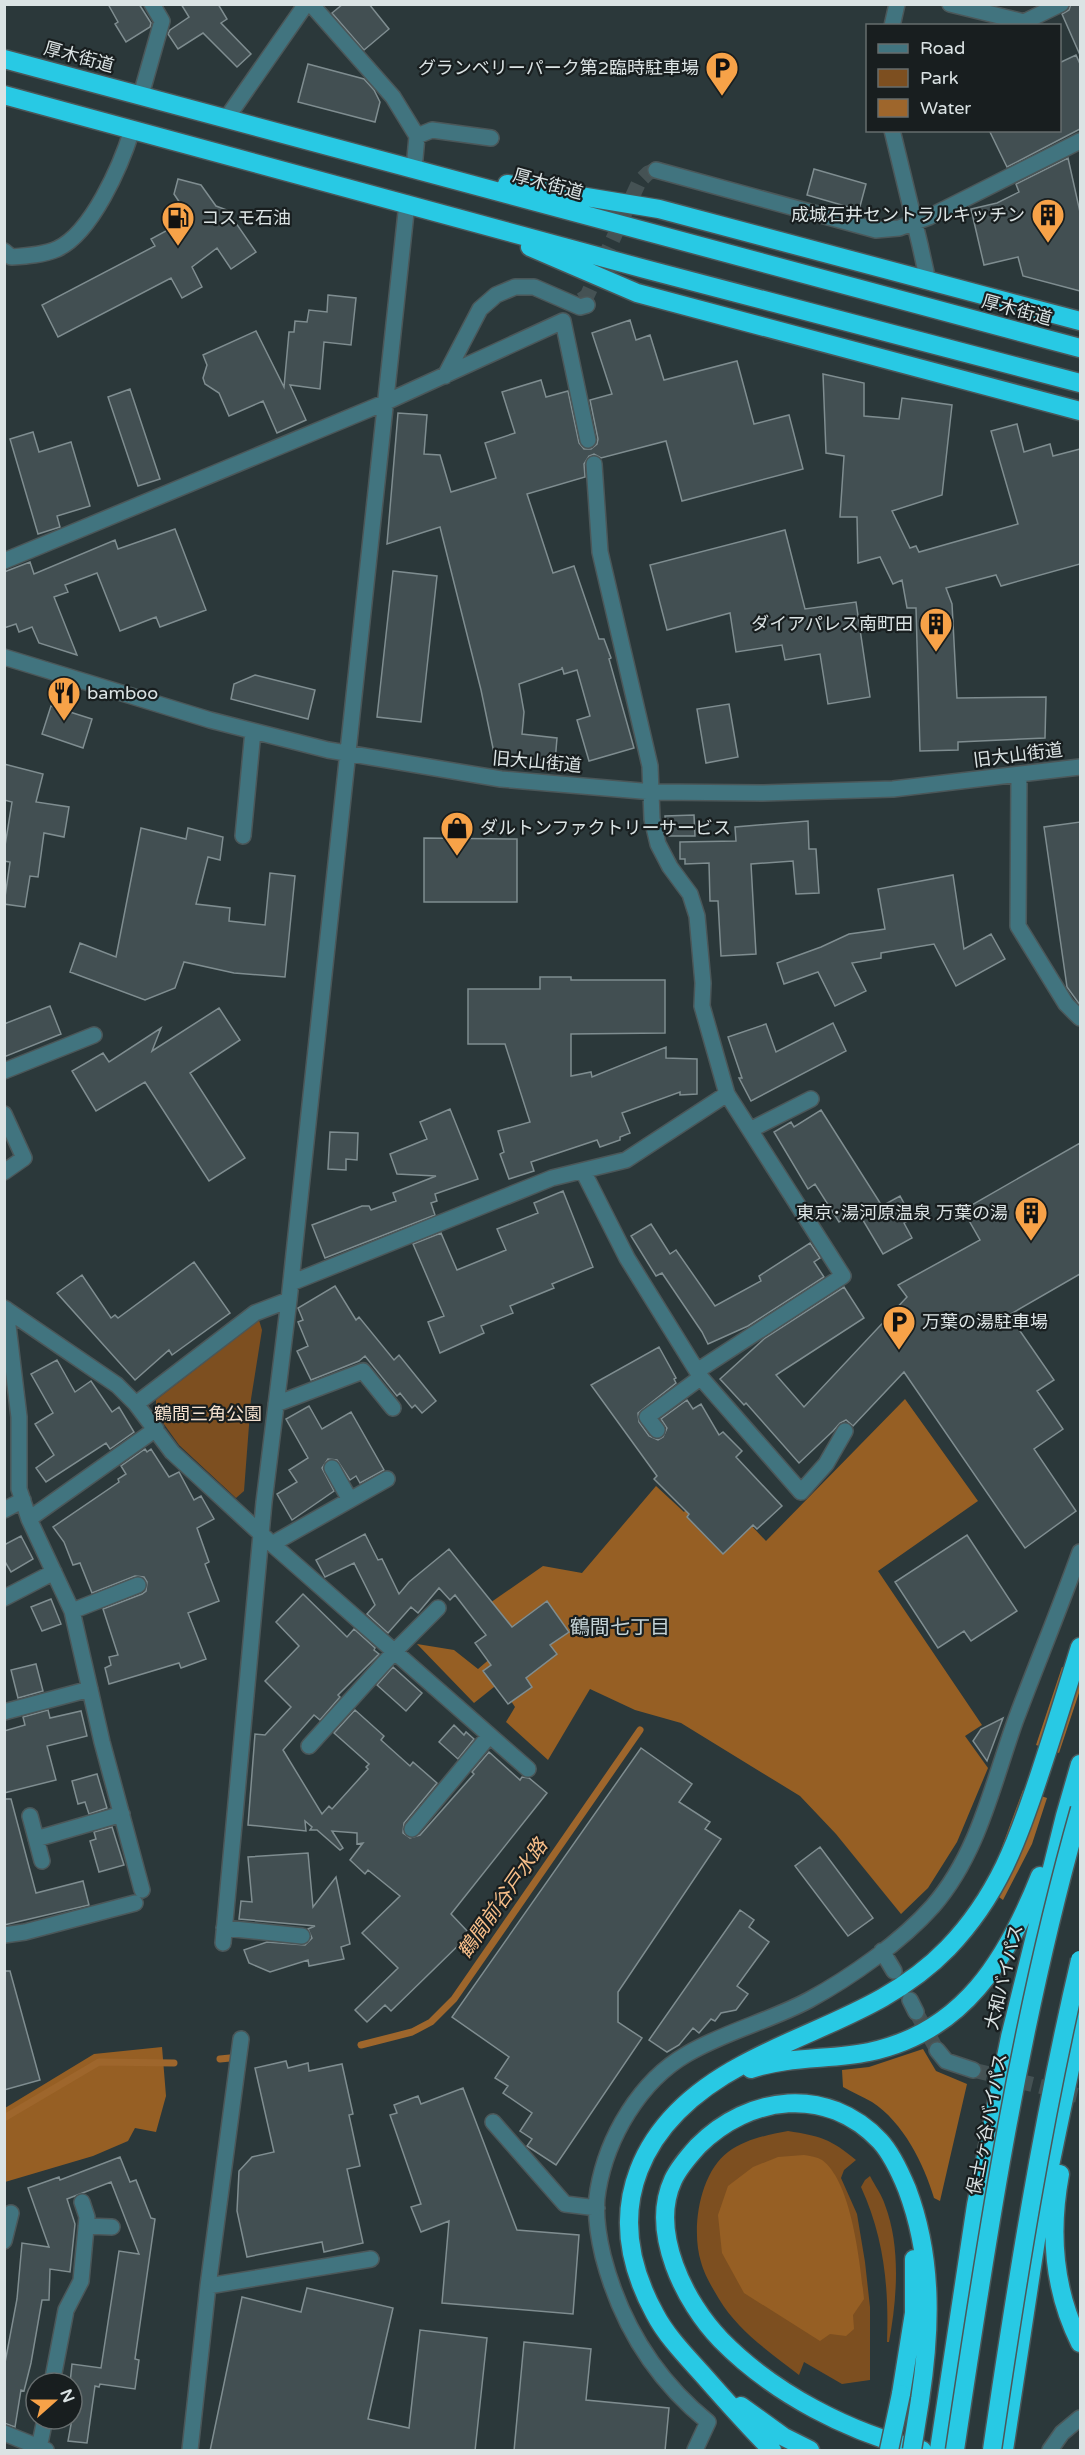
<svg xmlns="http://www.w3.org/2000/svg" width="1085" height="2455" font-family="'Varela Round','Noto Sans JP',sans-serif">
<style>
.green{fill:#7d4f20}
.forest{fill:#965f24}
.water{fill:#9e662c}
.lines{fill:none;stroke-linecap:round;stroke-linejoin:round}
.stream{stroke:#9e662c;stroke-width:7}
.building{fill:#424f52;stroke:#7f8d90;stroke-width:1.5}
.minor-tunnel{stroke:#455254;stroke-width:15;stroke-dasharray:15 8;stroke-linecap:butt}
.minor-casing{stroke:#4b5759;stroke-width:18}
.highway-casing{stroke:#4b5759;stroke-width:21}
.minor{stroke:#41747f;stroke-width:15}
.highway{stroke:#28c9e4;stroke-width:18}
.highway-bridge-casing{stroke:#4b5759;stroke-width:21;stroke-linecap:butt}
.highway-bridge{stroke:#28c9e4;stroke-width:18}
.labels{text-anchor:middle;dominant-baseline:central;stroke-width:4.5;stroke-linejoin:round;paint-order:stroke}
.street-label{font-size:18px;fill:#dbe3e4;stroke:#181e1f}
.poi-label{font-size:18px;fill:#dbe3e4;stroke:#181e1f;text-anchor:end}
.park-label{font-size:18px;fill:#f3e0ce;stroke:#181e1f}
.neighbourhood-label{font-size:20px;fill:#c4d3d6;stroke:#181e1f}
.water-label{font-size:20px;font-style:italic;fill:#f8bf8a;stroke:#181e1f}
</style>
<rect width="100%" height="100%" fill="#2b383a"/>
<!-- green -->
<path class="green" d="M259 1320 262 1330 251 1399 244 1491 236 1498 179 1445 156 1413V1400Z
M788 2131C820 2136 831 2139 856 2160L844 2170 841 2178 857 2214 865 2262 870 2307V2380L842 2384 804 2362 799 2375C771 2353 738 2331 719 2299 713 2289 704 2274 701 2262 691 2230 699 2174 728 2152 746 2139 767 2135 788 2131Z
M870 2176C875 2186 882 2195 885 2205 901 2247 897 2299 889 2342H887C889 2287 884 2237 861 2187L865 2180Z"/>
<!-- forest -->
<path class="forest" d="M905 1399 978 1501 878 1571 982 1725 965 1736 988 1768 957 1842 928 1888 901 1914 836 1834 800 1796 681 1723 635 1710 590 1689 548 1760 506 1722 515 1707 499 1683 474 1703 417 1644 454 1650 478 1669 499 1651 506 1631 487 1605 543 1566 582 1573 656 1486 684 1512 710 1482 766 1541Z
M162 2047 166 2096 156 2132 135 2128 128 2141 93 2156 5 2182V2108L94 2054Z
M923 2049 936 2071 967 2084 940 2201 934 2198C924 2164 903 2122 872 2102 863 2097 852 2092 843 2087L842 2070 869 2067Z
M804 2155C810 2156 817 2157 822 2160 852 2182 860 2263 864 2299L853 2315 854 2329 846 2336 830 2334 820 2341 744 2293 722 2253 718 2215 728 2186 753 2167 778 2157Z"/>
<!-- water -->
<path class="water" d="M1062 1667 1080 1673V1690L1059 1753 1036 1745Z
M1023 1790 1047 1798 1032 1844 1003 1900 983 1885 996 1863Z"/>
<g class="lines">
<!-- stream -->
<path class="stream" d="M361 2045 412 2032 431 2022 454 1999 640 1730
M220 2059 230 2058
M4 2118 99 2062 174 2063"/>
</g>
<!-- building -->
<path class="building" d="M108 4H139L151 23 150 27 126 42 115 24 118 22Z
M181 4H218L227 19 221 23 251 54 237 67 203 33 178 49 168 34 170 30 189 17Z
M343 4H369L389 29 364 50 332 13Z
M1071 4H1080V55L1062 14 1069 10Z
M1076 55 1080 64V129L1007 167 989 130H1059V63Z
M308 64 364 79 374 90 380 102 375 122 298 102Z
M1068 158 1080 212V291L1023 276 1018 257 984 265 971 209 997 203 1019 192 1016 184Z
M814 169 866 184 859 210 807 195Z
M178 179 201 185 216 206 227 210 256 252 231 269 217 248 192 267 202 287 182 298 171 278 58 337 42 305 155 246 151 239 190 218 174 194Z
M328 295 356 298 351 345 324 342 320 389 290 385 306 420 277 433 263 401 229 416 219 393 205 384 203 378 207 365 203 355 256 331 284 387 289 332H294L295 321 307 322 309 310 327 312Z
M630 320 636 340 650 335 664 380 737 361 754 424 789 415 803 469 682 501 666 441 601 458 594 454 589 456 584 464 585 477 527 494 553 573 574 566 599 639H604L611 658 609 659 634 748 589 761 577 720 590 716 577 670 564 674 562 667V669L519 684 524 712 522 734 557 738 555 762 494 753 481 690 440 527 387 544 398 413 427 415 424 454 440 455 451 492 496 478 485 443 515 433 502 392 541 380 546 397 568 391 579 443 584 449H591L597 444 598 439 590 400 612 394 592 333Z
M823 374 864 383V416L899 419 902 398 952 405 942 495 892 511 910 548 916 546 919 552 1018 524 991 431 1017 424 1024 452 1050 444 1053 456 1080 449V564L1001 586 996 575 946 588 952 604 957 698 1046 697 1045 738 958 742V750L920 751 916 608H907L902 580 893 584 880 557 858 563 857 517H840L844 456 826 453Z
M130 389 160 479 138 486 108 397Z
M33 432 39 452 71 442 90 506 57 516 60 527 38 534 10 439Z
M175 529 206 610 160 627 156 617 120 631 97 573 65 585 68 592 54 597 77 655 39 643 32 627 19 632 16 624 4 628V572L30 562 34 574 115 540 118 549Z
M785 530 805 609 856 602 870 697 828 704 820 654 785 660 782 645 736 652 730 613 667 630 650 565Z
M393 571 437 576 421 722 377 717Z
M255 675 315 690 308 719 231 699 234 684Z
M729 704 738 757 706 763 697 709Z
M51 706 92 719 83 748 42 734Z
M4 764 43 774 36 802 69 807 64 837 44 833 38 877 30 876 25 907 4 904 10 862 4 861V852L12 802 4 800Z
M694 815 695 836H666L665 816Z
M808 821 809 849H816L819 893 796 894 793 861 751 864 756 954 721 956 718 901H710L709 863 685 864V859H680V842L736 841 735 827Z
M1080 822V1005L1067 987 1044 827Z
M141 828 186 839 188 828 223 837 220 860 208 857 196 904 230 908 229 921 265 925 270 873 295 876 285 977 234 973 184 962 175 988 145 1000 70 972 80 943 116 957Z
M424 838 517 839V902H424Z
M953 875 964 949 991 934 1005 959 956 986 934 944 881 953V958L852 963 866 991 835 1006 818 972 784 984 777 963 821 947 849 934 885 929 878 889Z
M540 977H571V980H665V1033L571 1034V1076L591 1072 592 1077 666 1047V1058L697 1059V1094L680 1095V1092L622 1113 630 1133 620 1137V1140L600 1147 597 1140 531 1162 534 1171 509 1179 500 1154 504 1152 498 1131 530 1122 505 1044H468V989H540Z
M50 1006 61 1034 4 1057V1024Z
M219 1008 240 1040 190 1073 245 1158 209 1181 145 1082 96 1111 72 1071 103 1053 109 1062 161 1028 152 1051Z
M833 1023 846 1051 751 1101 739 1078H742L728 1037 766 1024 776 1052Z
M450 1109 478 1179 435 1194 437 1201 431 1203 435 1215 325 1258 312 1225 362 1206H369L371 1210 396 1201 393 1193 436 1176 397 1174 390 1154 427 1139 420 1122Z
M821 1110 882 1206 900 1196 912 1218 904 1223 912 1238 883 1254 857 1210 839 1222 815 1184 808 1189 774 1132 791 1122 794 1127Z
M330 1132 358 1133 357 1160 346 1159V1170L328 1169Z
M1080 1143V1274L1009 1315 1054 1380 1037 1391 1063 1429 1034 1449 1076 1511 1025 1548 904 1372 853 1426 846 1420 840 1423 833 1431 799 1463 746 1403 744 1405 720 1379 765 1338 844 1287 864 1318 776 1375 804 1407 907 1297 898 1285 980 1240 963 1210Z
M563 1191 593 1267 552 1284 554 1288 510 1306 513 1313 481 1326 484 1333 440 1353 428 1322 444 1316 413 1244 441 1233 457 1270 506 1250 497 1229 538 1213 534 1203Z
M651 1224 670 1254 676 1250 715 1306 761 1281 759 1276 810 1243 820 1258 814 1262 824 1277 748 1326 708 1344 702 1332 662 1273 656 1276 631 1236Z
M194 1262 230 1313 172 1355 169 1350 135 1380 57 1293 82 1275 111 1318 115 1315 118 1318Z
M335 1286 356 1320 359 1317 394 1360 399 1355 436 1401 422 1413 415 1405 412 1408 400 1393 397 1396 365 1356 359 1361 311 1380 297 1351 308 1346 298 1322 303 1320 298 1308Z
M659 1347 676 1378 674 1379 676 1383 638 1413 639 1422 649 1436 658 1440 663 1437 667 1428 661 1419 687 1400 693 1409 701 1404 719 1435 723 1432 742 1451 736 1457 782 1506 757 1529 753 1525 723 1554 687 1517 689 1514 654 1479 657 1476 591 1385Z
M57 1360 75 1392 91 1381 112 1412 119 1407 134 1432 110 1449 106 1443 46 1482 36 1468 54 1455 35 1424 53 1413 31 1374Z
M309 1406 322 1429 351 1412 384 1470 360 1483 356 1476 350 1480 337 1460 328 1459 322 1468 334 1491 292 1520 277 1494 297 1482 289 1470 308 1458 286 1419Z
M145 1449 147 1452 151 1449 169 1477 179 1472 194 1500 201 1496 214 1519 197 1528 209 1562 205 1564 219 1601 188 1613 206 1659 181 1668 179 1663 109 1684 105 1668 111 1665 109 1657 118 1655 103 1609 142 1594 146 1591 147 1582 144 1577 135 1576 92 1593 80 1563 73 1565 64 1542 53 1527 119 1482 118 1479 126 1474 121 1466Z
M365 1534 378 1560 382 1559 399 1594 409 1582 449 1549 512 1627 547 1601 569 1632 550 1645 557 1654 526 1678 532 1687 508 1704 483 1671 491 1665 475 1643 486 1635 455 1595 450 1600 439 1588 418 1613 411 1607 388 1633 367 1614 375 1605 354 1563 325 1577 316 1560Z
M967 1535 1017 1611 971 1641 964 1631 938 1648 895 1582Z
M21 1536 33 1559 11 1572 4 1560V1545Z
M303 1594 347 1637 354 1629 375 1648 374 1650 379 1654 338 1695 340 1697 320 1720 314 1715 283 1750 322 1814 329 1806 332 1809 368 1769 366 1767 369 1764 334 1733 355 1710 384 1736 381 1740 410 1766 413 1762 437 1783 404 1823 403 1833 410 1838 420 1835 474 1774 472 1772 489 1752 520 1780 522 1777 529 1778 547 1793 451 1914 470 1934 391 2011 385 2005 367 2022 355 2010 398 1968 362 1933 400 1896 368 1870 365 1874 350 1860 363 1843 357 1844V1833L332 1831 343 1848 340 1850 317 1830H310L312 1827 305 1821 306 1831 248 1825 255 1734 265 1735 291 1707 265 1681 299 1646 276 1622Z
M51 1599 61 1624 42 1631 31 1607Z
M36 1664 43 1691 18 1698 11 1670Z
M393 1667 422 1693 406 1711 377 1685Z
M48 1710 50 1718 81 1711 87 1736 47 1746 56 1780 4 1793V1731L25 1725 23 1717Z
M1003 1718 987 1761 973 1741 981 1729Z
M454 1725 464 1735 466 1732 474 1739 458 1759 439 1742Z
M641 1748 692 1784 679 1802 710 1822 705 1829 721 1839 618 1992V2022L642 2038 556 2165 527 2146 532 2139 520 2131 532 2113 503 2093 508 2086 495 2078 509 2057 452 2017Z
M97 1774 107 1808 89 1814 85 1802 78 1804 72 1781Z
M4 1799H11L36 1893 83 1881 89 1905 4 1925Z
M112 1827 124 1865 99 1872 90 1841 96 1839 94 1832Z
M820 1847 873 1918 848 1936 795 1866Z
M308 1853 313 1907 336 1877 350 1944 341 1947 344 1959 309 1966 308 1960 270 1972 249 1963 244 1950 267 1942 305 1945 312 1938 308 1929 315 1926 239 1919 241 1901 252 1902 248 1857Z
M740 1910 754 1920 749 1927 769 1942 737 1986 748 1994 736 2010 721 2013 715 2021 711 2019 699 2033 693 2028 679 2045 667 2052 649 2040Z
M4 1971H10L40 2080 4 2090Z
M286 2061 288 2068 308 2063 309 2071 342 2064 353 2114 349 2115 360 2166 347 2169 363 2243 324 2252 322 2242 247 2257 237 2211 239 2171 252 2157 274 2152 255 2068Z
M463 2088 517 2230 579 2235 573 2314 442 2303 449 2221 421 2232 411 2207 421 2204 390 2115 397 2113 394 2105 418 2096 421 2104Z
M120 2157 130 2182 136 2180 151 2218 155 2219 135 2359 139 2360 135 2389 100 2384 99 2387 95 2386 87 2443 68 2441 72 2419V2383H70L72 2364 101 2368 119 2251 139 2254 111 2182 67 2199 75 2224 70 2272 50 2269 49 2300H42L31 2363 24 2391 21 2390 15 2427 4 2423V2368L17 2299 22 2243 49 2247 28 2188 59 2177 60 2180Z
M307 2288 393 2308 368 2419 409 2428 420 2330 487 2338 475 2451H210L242 2297 301 2312Z
M524 2342 591 2349 586 2400 669 2408 665 2451H514Z"/>
<g class="lines">
<!-- minor-tunnel -->
<path class="minor-tunnel" d="M581 300 587 296 639 182 648 173 656 170
M916 2012 937 2050
M973 2070 1080 2096"/>
<!-- minor casing -->
<g class="minor-casing">
<path id="minor" d="M311 4 393 97 417 136 414 169
M950 4 1024 22 1061 4
M892 26 897 4
M141 95 162 21 152 4
M226 119 306 4
M892 130 920 245 926 272 925 281
M417 136 432 130 491 138
M656 170 876 230 899 228 929 217 1080 141
M4 251 11 257C26 256 43 255 57 249 92 233 121 165 132 130
M445 376 480 309 496 295 515 287H534L580 307 587 305
M594 464 600 552 650 766 652 819 658 844 670 867 690 894 697 916 703 983 702 1006 727 1094 843 1276 697 1371
M4 561 384 403 563 321 588 440
M4 657 210 720 328 750 501 779 653 792 763 793 893 789 1080 767
M1019 775 1018 926 1066 1004 1080 1018
M243 836 253 731
M4 1071 94 1035
M4 1114 24 1158 4 1172
M750 1130 811 1099
M583 1171 627 1258 702 1379 801 1492 826 1464 845 1431
M291 1283 552 1178 626 1160 727 1094
M4 1308 117 1385 136 1404 172 1452 272 1544 528 1769
M6 1309 19 1417V1489L29 1519 72 1611 102 1742 142 1890
M136 1404 255 1313 289 1300
M276 1404 363 1371 393 1408
M657 1430 647 1417 700 1378
M332 1468 350 1500
M4 1510 23 1500
M29 1519 156 1429
M272 1544 387 1479
M4 1598 54 1572
M72 1611 138 1585
M4 1712 90 1689
M309 1746 394 1652 438 1608
M30 1816 42 1861
M412 1829 489 1736
M36 1839 122 1814
M224 1928 302 1936
M4 1935 25 1932 135 1903
M223 1943 264 1502 289 1300 407 203
M882 1951 894 1971
M910 2000 916 2012
M937 2050 946 2061 973 2070
M493 2122 565 2204 597 2208
M86 2226 112 2227
M4 2241 11 2213
M208 2286 371 2259
M52 2383 66 2310 81 2281 87 2217 82 2202
M4 2433 46 2450
M39 2448 45 2419
M190 2450 208 2286 241 2039
M695 2450 708 2422C655 2379 620 2322 603 2256 598 2235 594 2211 598 2190 607 2137 640 2081 687 2054 726 2031 770 2021 809 2000 851 1977 901 1942 933 1906 979 1853 993 1782 1016 1719 1037 1663 1060 1608 1080 1552
M1050 2450 1062 2433 1080 2418"/>
</g>
<!-- highway casing -->
<g class="highway-casing">
<path id="highway" d="M4 59 1080 348
M4 95 645 269 1080 383
M507 184 659 209 1080 321
M530 247 637 293 1080 411
M751 2069C789 2056 830 2060 869 2052 964 2032 1007 1959 1040 1876
M1060 2174C1049 2233 1053 2289 1080 2343
M901 2394 914 2313V2259
M920 2400C931 2328 933 2258 907 2189 900 2172 892 2154 880 2141 827 2085 749 2095 698 2146 689 2156 679 2167 673 2180 649 2232 685 2303 721 2340 774 2394 850 2433 922 2450
M741 2406 784 2437 810 2450
M772 2450C748 2426 726 2401 704 2376 687 2357 667 2337 655 2314 597 2208 641 2119 742 2065 813 2026 889 2009 948 1948 998 1896 1018 1840 1040 1773 1054 1731 1067 1689 1080 1647
M939 2450 976 2205 1010 2037 1065 1816 1080 1764
M1004 2450 1040 2214 1080 2021"/>
</g>
<!-- minor -->
<use href="#minor" class="minor"/>
<!-- highway -->
<use href="#highway" class="highway"/>
<!-- highway-bridge casing -->
<g class="highway-bridge-casing">
<path id="highway-bridge" d="M889 2450 901 2394
M912 2450 920 2400
M955 2450C987 2235 1020 2019 1080 1809
M992 2450C1016 2286 1042 2122 1080 1960"/>
</g>
<!-- highway-bridge -->
<use href="#highway-bridge" class="highway-bridge"/>
</g>
<!-- icons -->
<defs>
<g id="parking-pin" transform="scale(1.725)"><path d="M0 17L-7.5 6A9.5 9.5 0 1 1 7.5 6Z" fill="#f7a248" stroke="#181e1f"/><path d="M-3.5-5.5H1a3.5 3.5 0 0 1 0 7H-1V5.5H-3.5ZM-1-3.4V-.6H.8a1.4 1.4 0 0 0 0-2.8Z" fill="#111"/></g>
<g id="building-pin" transform="scale(1.725)"><path d="M0 17L-7.5 6A9.5 9.5 0 1 1 7.5 6Z" fill="#f7a248" stroke="#181e1f"/><path d="M-4-6H4V6H1V3H-1V6H-4ZM-2.5-4.3h1.7v1.8h-1.7ZM.8-4.3h1.7v1.8H.8ZM-2.5-1h1.7V.8h-1.7ZM.8-1h1.7V.8H.8Z" fill="#111"/></g>
<g id="fuel-pin" transform="scale(1.725)"><path d="M0 17L-7.5 6A9.5 9.5 0 1 1 7.5 6Z" fill="#f7a248" stroke="#181e1f"/><path d="M-5.5-6h7V0h2V4h1.3V-2.5L3-4.5l.8-.8L6-3V5H2.5V1h-1V6h-7ZM-4.2-4.7v3.2H.2V-4.7Z" fill="#111"/></g>
<g id="restaurant-pin" transform="scale(1.725)"><path d="M0 17L-7.5 6A9.5 9.5 0 1 1 7.5 6Z" fill="#f7a248" stroke="#181e1f"/><path d="M-5-6h1v4h1v-4h1v4h1v-4h1v5L-1.5 .5V6h-2V.5L-5-1ZM5-6V6H3V1.5H1.5Q1.5-4 5-6Z" fill="#111"/></g>
<g id="shop-pin" transform="scale(1.725)"><path d="M0 17L-7.5 6A9.5 9.5 0 1 1 7.5 6Z" fill="#f7a248" stroke="#181e1f"/><path d="M-5-2.5h2.3a2.7 3.5 0 0 1 5.4 0H5L5.5 6h-11ZM-1.5-2.5h3a1.5 2.3 0 0 0-3 0Z" fill="#111"/></g>
</defs>
<g fill-rule="evenodd">
<use href="#parking-pin" x="722" y="68"/>
<use href="#building-pin" x="1048" y="215"/>
<use href="#fuel-pin" x="178" y="218"/>
<use href="#building-pin" x="936" y="624"/>
<use href="#restaurant-pin" x="64" y="693"/>
<use href="#shop-pin" x="457" y="828"/>
<use href="#building-pin" x="1031" y="1213"/>
<use href="#parking-pin" x="899" y="1322"/>
</g>
<g class="labels">
<!-- street labels -->
<g class="street-label">
<text transform="translate(79 57) rotate(15)">厚木街道</text>
<text transform="translate(548 184) rotate(15)">厚木街道</text>
<text transform="translate(1017 310) rotate(15)">厚木街道</text>
<text transform="translate(1018 755) rotate(-7)">旧大山街道</text>
<text transform="translate(537 762) rotate(5)">旧大山街道</text>
<text transform="translate(1004 1977) rotate(-76)">大和バイパス</text>
<text transform="translate(987 2124) rotate(-79)">保土ヶ谷バイパス</text>
</g>
<!-- poi labels -->
<g class="poi-label">
<text x="699" y="68">グランベリーパーク第2臨時駐車場</text>
<text x="1025" y="215">成城石井セントラルキッチン</text>
<text x="201" y="218" text-anchor="start">コスモ石油</text>
<text x="913" y="624">ダイアパレス南町田</text>
<text x="87" y="693" text-anchor="start">bamboo</text>
<text x="480" y="828" text-anchor="start">ダルトンファクトリーサービス</text>
<text x="1008" y="1213">東京･湯河原温泉 万葉の湯</text>
<text x="922" y="1322" text-anchor="start">万葉の湯駐車場</text>
</g>
<!-- park labels -->
<g class="park-label">
<text x="208" y="1414">鶴間三角公園</text>
</g>
<!-- neighbourhood labels -->
<g class="neighbourhood-label">
<text x="620" y="1628">鶴間七丁目</text>
</g>
<!-- water labels -->
<g class="water-label">
<text transform="translate(503 1899) rotate(-55)">鶴間前谷戸水路</text>
</g>
</g>
<!-- border -->
<rect width="1085" height="2455" fill="none" stroke="#dbe3e4" stroke-width="12"/>
<!-- legend -->
<rect x="866" y="24" width="195" height="108" fill="#181e1f" stroke="#666d6e" stroke-width="1.5"/>
<rect x="878" y="44" width="30" height="9" fill="#41747f" stroke="#666d6e" stroke-width="1.5"/>
<text x="920" y="54" font-size="18" fill="#dbe3e4">Road</text>
<rect x="878" y="69" width="30" height="18" fill="#7d4f20" stroke="#666d6e" stroke-width="1.5"/>
<text x="920" y="84" font-size="18" fill="#dbe3e4">Park</text>
<rect x="878" y="99" width="30" height="18" fill="#9e662c" stroke="#666d6e" stroke-width="1.5"/>
<text x="920" y="114" font-size="18" fill="#dbe3e4">Water</text>
<!-- north arrow -->
<g transform="translate(54 2401) rotate(69)"><circle r="28" fill="#181e1f" stroke="#666d6e" stroke-width="1.5"/>
<path d="M0-4.5L10 22L0 15L-10 22Z" fill="#f7a248"/>
<text y="-9" font-size="16" font-weight="bold" text-anchor="middle" fill="#dbe3e4">N</text>
</g>
</svg>
